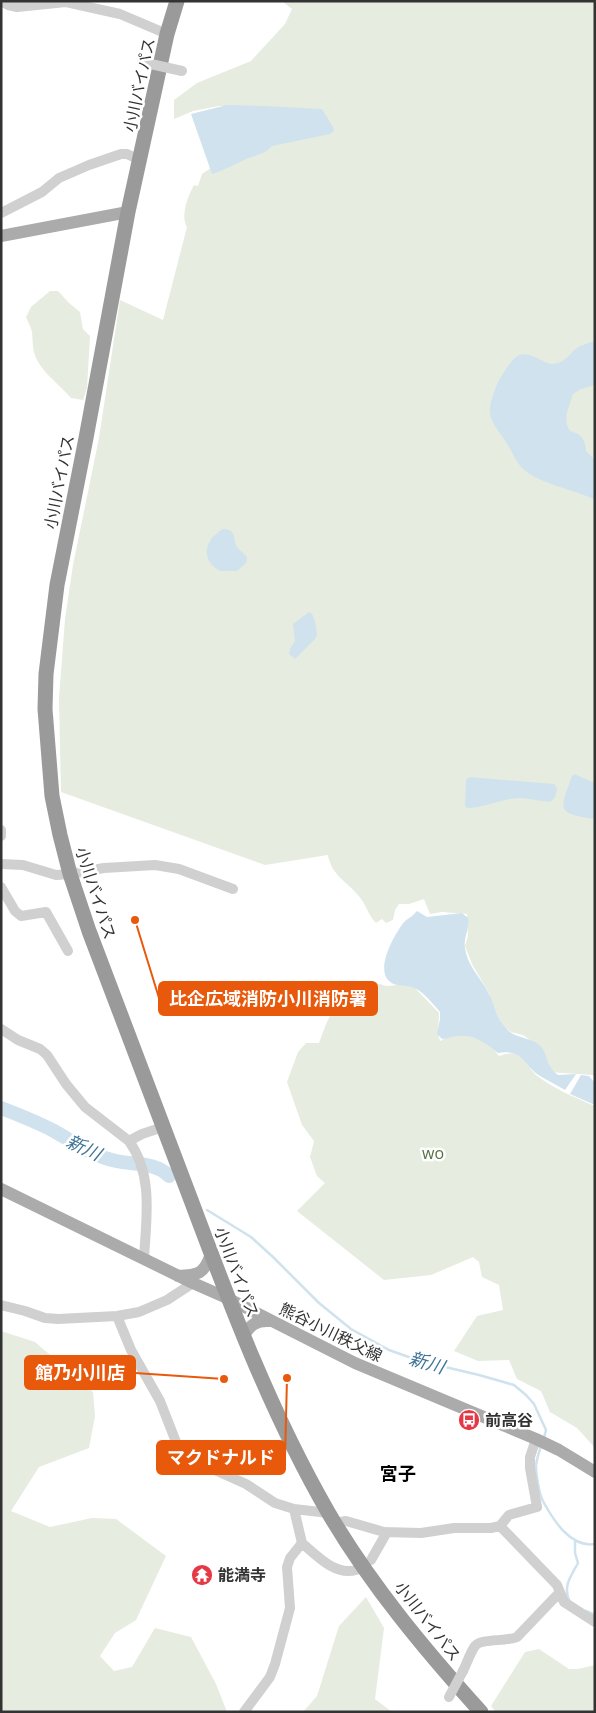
<svg xmlns="http://www.w3.org/2000/svg" width="596" height="1713" font-family="'Open Sans','Noto Sans JP',sans-serif">
<style>
.green{fill:#e6ecdf}
.water{fill:#cfe2ee}
.lines{fill:none;stroke-linecap:round;stroke-linejoin:round}
.stream{stroke:#cfe2ee;stroke-width:2.5}
.river{stroke:#cfe2ee;stroke-width:14}
.minor{stroke:#d0d0d0;stroke-width:10}
.major{stroke:#ababab;stroke-width:12}
.highway{stroke:#9a9a9a;stroke-width:15}
.minor-bridge{stroke:#d0d0d0;stroke-width:10}
.labels{text-anchor:middle;dominant-baseline:central;stroke-width:5;stroke-linejoin:round;paint-order:stroke}
.street-label{font-size:16px;fill:#333;stroke:#fff}
.park-label{font-size:16px;fill:#56703f;stroke:#fff}
.poi-label{font-size:16px;font-weight:bold;fill:#333;stroke:#fff;text-anchor:start}
.water-label{font-size:18px;font-style:italic;fill:#3f7597;stroke:#fff}
.neighbourhood-label{font-size:18px;font-weight:bold;fill:#000;stroke:#fff}
.leader{fill:none;stroke:#e8590c;stroke-width:2}
.callout-dot{fill:#e8590c;stroke:#fff;stroke-width:2}
.callout{fill:#e8590c;stroke:#e8590c;stroke-width:2}
.callout-label{font-size:18px;text-anchor:middle;font-weight:bold;fill:#fff}
</style>
<rect width="100%" height="100%" fill="#fff"/>
<!-- green -->
<path class="green" d="M282 1H595V1076L592 1075 549 1072 541 1048 523 1035 511 1032 500 1024 491 1012 490 995 472 964 465 946 468 936 467 914 442 912 430 914 424 899 409 904H399L395 910 393 920 386 923 382 919 376 923C369 916 367 907 361 899 350 883 331 876 328 855L265 865 61 792 59 698 65 619 73 565 99 438 120 300 163 320 187 227C180 216 188 196 194 185L198 186 202 174 291 113 219 106 193 111 174 119V100L197 83 251 61 285 24 292 9Z
M50 291H58L69 303 80 312 83 329 90 336 87 388 83 400 71 398C60 385 45 375 37 360 32 351 33 342 32 332 31 327 28 322 26 317L31 307Z
M368 981 387 986 411 984 439 1013 438 1033 440 1041 456 1033 487 1041 499 1056C506 1054 510 1052 518 1055 525 1059 530 1069 536 1075 554 1089 574 1097 595 1106V1448L577 1428 550 1412 541 1391 517 1379 509 1360 478 1361 454 1351 477 1316 503 1310 499 1285 482 1277 479 1262 473 1257 431 1275 384 1280 297 1211 325 1183 317 1176 310 1157 314 1141 302 1125 287 1082 298 1052 306 1043H319L326 1024 340 996Z
M1 1331 35 1342 93 1392 95 1416 89 1448 39 1467 11 1511 50 1527 92 1518 116 1519 166 1556 136 1620 115 1633 100 1656 114 1671 132 1667 155 1628 191 1637 216 1684 227 1712H1Z
M366 1597 384 1628 375 1699 392 1712H303L317 1696 339 1626Z
M539 1649 569 1669H578L595 1665V1712H496L491 1706 525 1652Z"/>
<!-- water -->
<path class="water" d="M227 105 264 106 322 109 333 127 334 131 330 134 272 146C265 154 256 155 246 159 235 164 224 170 212 174L191 114Z
M591 342H595V385L581 389 573 394C569 407 562 420 570 431 582 434 585 439 586 451L595 460V500C574 489 538 484 522 468 514 459 511 448 504 439 488 417 486 413 496 387 499 379 512 357 520 355 531 351 542 363 552 364 563 365 570 353 577 348 581 345 587 344 591 342Z
M223 529C238 529 232 541 238 548 241 552 245 553 247 558L246 563 237 571H220C200 559 204 540 223 529Z
M309 612 312 614 315 621 317 634 315 639 295 659 289 654 290 649 295 641 293 624Z
M574 774 595 783V819C555 813 560 810 572 776Z
M469 777 554 784 557 788C556 793 556 799 551 801 548 803 527 798 521 798 502 798 485 808 467 808L465 806 466 780Z
M417 911 427 917 462 913 468 918C470 929 463 938 465 948 467 965 480 977 488 992 497 1008 493 1017 510 1032 518 1038 530 1038 538 1044 549 1052 544 1065 558 1075L576 1074 565 1090C557 1085 548 1081 540 1076 523 1065 524 1049 498 1053 487 1044 474 1034 458 1036 452 1036 448 1039 442 1039L437 1034 440 1019V1012C433 1004 424 992 414 988 406 984 397 988 389 981 375 968 395 933 405 921 409 918 414 915 417 911Z
M581 1075 589 1076 595 1083V1105L570 1094Z"/>
<g class="lines">
<!-- stream -->
<path class="stream" d="M207 1210 251 1237 273 1257 319 1303 351 1329 389 1350 420 1361 479 1375 514 1385 526 1395 534 1404 546 1430 544 1438
M541 1446C539 1452 537 1459 536 1465 536 1474 539 1495 544 1503 554 1521 571 1548 595 1544
M569 1600C563 1586 571 1576 578 1563L575 1553V1541
M586 1611 595 1615"/>
<!-- river -->
<path class="river" d="M1 1108C19 1115 37 1122 54 1131 74 1142 92 1156 116 1161 134 1165 156 1162 169 1176"/>
<!-- minor -->
<path class="minor" d="M1 1 8 5 17 7 66 2 120 14 167 34
M1 213 42 192 59 178 89 165 121 154H127L140 160
M1 830V836
M1 864 23 865 56 875 70 874 104 868 155 865 179 869 233 889
M1 887 15 911 21 916 46 912 68 951
M1 1029 18 1040 40 1049 47 1055 66 1084 85 1107 129 1141C154 1176 146 1219 144 1259
M129 1141 142 1134 163 1127
M1 1305 25 1311 45 1318 58 1319 117 1316 139 1312 167 1300 193 1283
M117 1316 131 1350 160 1401 178 1447 186 1457 246 1484 275 1503 294 1509 329 1513
M335 1523 346 1521 384 1532 421 1533 454 1528H491L500 1526 509 1515 537 1507 530 1468V1457L536 1439
M500 1526 557 1585 564 1602 595 1622
M302 1543C316 1555 335 1576 356 1570
M371 1560 387 1532
M463 1671C467 1663 470 1653 475 1646 481 1638 506 1642 517 1637L560 1592
M244 1712 270 1677 275 1664 290 1608 287 1567 290 1558 302 1543 294 1509"/>
<!-- major -->
<path class="major" d="M1 236 128 212
M1 1189 193 1283 227 1298 355 1363 536 1439 559 1450 595 1472
M178 1276C199 1275 204 1274 211 1254
M243 1337C250 1325 256 1320 270 1321"/>
<!-- highway -->
<path class="highway" d="M177 1 167 34 128 212 86 438 57 585 46 674 45 709 52 796 60 835 70 874 89 931C123 1021 157 1111 191 1200 231 1307 271 1413 328 1512 370 1584 425 1650 481 1712"/>
<!-- minor-bridge -->
<path class="minor-bridge" d="M142 62 182 71
M449 1697 463 1671"/>
</g>
<!-- icons -->
<defs>
<g id="bus-disc" transform="scale(1.125)"><circle r="9.5" fill="#e63946" stroke="#fff"/><path d="M-5-6H5V4H4V6H2V4H-2V6H-4V4H-5ZM-3.5-4V0h7V-4ZM-3.5 1.2v1.5H-2V1.2ZM2 1.2v1.5H3.5V1.2Z" fill="#fff"/></g>
<g id="temple-disc" transform="scale(1.125)"><circle r="9.5" fill="#e63946" stroke="#fff"/><path d="M0-6L5-2H3V0L6.5 2.5H4V6H1.5V3h-3V6H-4V2.5H-6.5L-3 0V-2H-5Z" fill="#fff"/></g>
</defs>
<g fill-rule="evenodd">
<use href="#bus-disc" x="469" y="1420"/>
<use href="#temple-disc" x="202" y="1575"/>
</g>
<g class="labels">
<!-- street labels -->
<g class="street-label">
<text transform="translate(139 85) rotate(-78)">小川バイパス</text>
<text transform="translate(59 482) rotate(-79)">小川バイパス</text>
<text transform="translate(96 893) rotate(72)">小川バイパス</text>
<text transform="translate(237 1272) rotate(69)">小川バイパス</text>
<text transform="translate(331 1332) rotate(26)">熊谷小川秩父線</text>
<text transform="translate(428 1621) rotate(52)">小川バイパス</text>
</g>
<!-- park labels -->
<g class="park-label">
<text x="433" y="1153">wo</text>
</g>
<!-- poi labels -->
<g class="poi-label">
<text x="485" y="1420">前高谷</text>
<text x="218" y="1575">能満寺</text>
</g>
<!-- water labels -->
<g class="water-label">
<text transform="translate(84 1147) rotate(25)">新川</text>
<text transform="translate(427 1362) rotate(16)">新川</text>
</g>
<!-- neighbourhood labels -->
<g class="neighbourhood-label">
<text x="398" y="1473">宮子</text>
</g>
</g>
<!-- callouts -->
<path class="leader" d="M135 920L159 998M224 1379L135 1373M287 1378L285 1458"/>
<g class="callout-dot">
<circle cx="135" cy="920" r="5"/>
<circle cx="224" cy="1379" r="5"/>
<circle cx="287" cy="1378" r="5"/>
</g>
<g class="callout">
<rect x="159" y="982" width="218" height="33" rx="5"/>
<rect x="25" y="1356" width="110" height="33" rx="5"/>
<rect x="157" y="1441" width="128" height="33" rx="5"/>
</g>
<g class="callout-label">
<text x="268" y="1005">比企広域消防小川消防署</text>
<text x="80" y="1379">館乃小川店</text>
<text x="221" y="1464">マクドナルド</text>
</g>
<!-- border -->
<rect width="596" height="1713" fill="none" stroke="#333333" stroke-width="5"/>
</svg>
